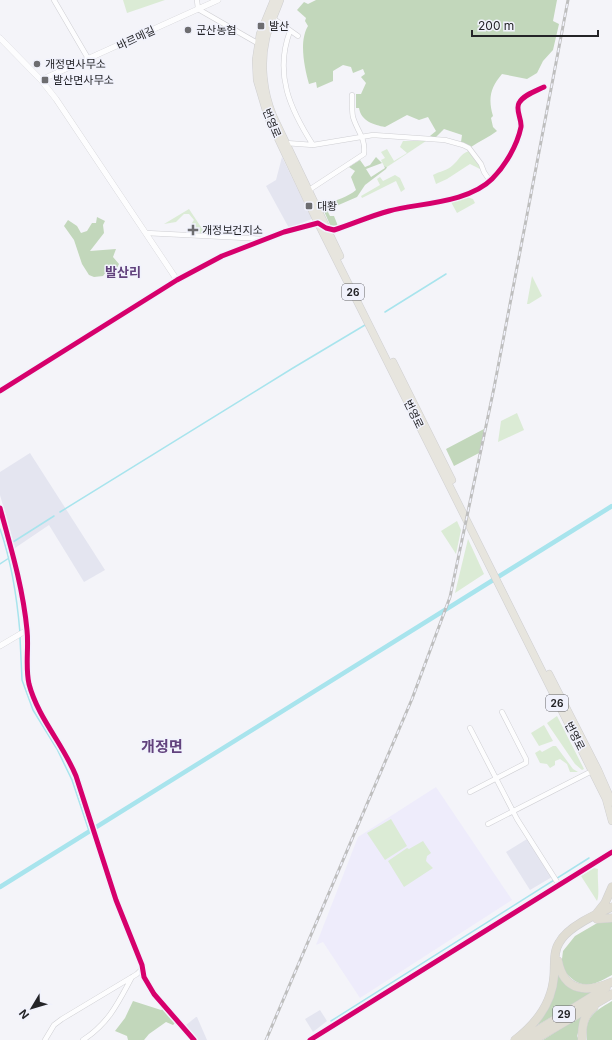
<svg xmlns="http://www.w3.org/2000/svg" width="612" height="1040" font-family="Inter,'Noto Sans KR',sans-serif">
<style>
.built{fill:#e4e5f0}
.education{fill:#eeecfb}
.green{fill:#dbebd5}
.forest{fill:#c2d7bb}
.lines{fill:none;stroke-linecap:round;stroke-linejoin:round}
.stream{stroke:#a8e4ed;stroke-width:1.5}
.canal{stroke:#a8e4ed;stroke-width:4.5}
.minor-casing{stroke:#cfcfd3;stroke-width:5.5}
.tertiary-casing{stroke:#cfcfd3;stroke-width:6}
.primary-casing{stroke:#cfcfd1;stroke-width:8}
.trunk-casing{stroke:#cfcfd1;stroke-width:9}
.minor{stroke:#fdfdfe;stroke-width:4.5}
.tertiary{stroke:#fdfdfe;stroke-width:5.5}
.primary{stroke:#e7e5de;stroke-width:7}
.trunk{stroke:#e0ddd3;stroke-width:8}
.rail-casing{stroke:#bebebe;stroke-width:3}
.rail{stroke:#f1f2fc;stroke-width:1.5;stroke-dasharray:4.5;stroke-linecap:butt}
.cycleway-casing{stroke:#f1f2fc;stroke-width:8}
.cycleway{stroke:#d6006c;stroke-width:5}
.poi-dot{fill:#6d6d70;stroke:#f1f2fc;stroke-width:1.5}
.labels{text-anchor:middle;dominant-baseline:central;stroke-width:3;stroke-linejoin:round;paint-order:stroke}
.shield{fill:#f1f2fc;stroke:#626267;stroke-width:1}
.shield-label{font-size:10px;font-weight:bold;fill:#242427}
.poi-label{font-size:11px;fill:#242427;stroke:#f1f2fc;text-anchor:start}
.street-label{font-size:11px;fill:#242427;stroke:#f1f2fc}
.quarter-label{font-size:13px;font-weight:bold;fill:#62427d;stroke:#f1f2fc}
.district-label{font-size:15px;font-weight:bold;fill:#62427d;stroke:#f1f2fc}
</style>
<rect width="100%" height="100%" fill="#f4f4f9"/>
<!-- built -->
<path class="built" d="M282 157 312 219 289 228 266 186 276 180Z
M30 453 105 570 84 582 49 525 15 548 0 495V472Z
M527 839 552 877 530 890 506 852Z
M320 1010 327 1021 313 1032 305 1019Z
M196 1017H197L207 1040H198L186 1025Z"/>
<!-- education -->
<path class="education" d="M436 787 512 900 360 998 323 942 316 945 358 837Z"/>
<!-- green -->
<path class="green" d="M123 0H165L127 13Z
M403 141H426L387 167 384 166 381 160 385 158 381 152 387 149 394 161 407 153 400 147Z
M469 151 480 165V169L470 164 447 179 436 184 433 175C440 171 447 171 453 165 459 160 460 154 469 151Z
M395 175 400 178 405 189 401 192 396 181 362 198 361 196 380 185 377 179 380 177 383 181Z
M464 196 473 199 475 203 457 213 451 202Z
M189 209 205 233H191L190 226 194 220 189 214H184L176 222 164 224Z
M532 276 542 296 529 304H527Z
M517 413 524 430 498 442 501 421Z
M457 521 461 530 456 554 441 531Z
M468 539 484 574 455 593Z
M557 716 584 769 582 770 575 764 547 723Z
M544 725 553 741 539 746 531 733Z
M553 746H556L573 769 578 772H570L567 764 560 759 555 761V765L550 768 547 764 540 763 535 753 540 750 542 752Z
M391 819 407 846 385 860 367 833Z
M423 841 431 853 427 856 426 861 433 868 404 887 388 861 407 848 409 849Z
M594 868 598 869C597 878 600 895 597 901L581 876Z"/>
<!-- forest -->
<path class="forest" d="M316 0H557L553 21 559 24 553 50 543 61 537 73 527 79 502 74C490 88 488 99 493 116L491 118 493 127 497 131C489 137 480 141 471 147L461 142 462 135 444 129 435 138 430 136 436 131 428 117 419 120 407 115 385 127C374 125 361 121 359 108H356V94H361L366 83 361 77 365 74 363 69 353 73 351 67 343 65 333 71V81L317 88 316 82 309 84C304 66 299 41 308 26L305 21 306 18 297 10 304 2 308 4Z
M376 157 382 163 366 169 371 177 385 168 384 166 387 167 386 169 365 185 357 197 327 210 330 216H334L338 226 331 227 320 202 322 200 326 204C336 200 348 197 356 190L351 177 355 171 349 167 360 160 365 167 370 165Z
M97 217 105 221 103 225 104 233 90 251 116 249 113 257 119 264 116 270 109 268 103 276 94 277 89 275 82 264 74 240 64 226 68 220 77 226 81 233 87 231 92 223H96Z
M484 429 479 453 454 466 446 449Z
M599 922H612V975C589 988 579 990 561 967L563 951 575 936Z
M558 972 581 991 594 992 536 1026C550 1008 554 996 558 972Z
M133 1001 161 1010 164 1009 176 1022 173 1025 166 1022 149 1034 144 1040H128L127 1036 115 1031 125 1018Z
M612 1001V1040H587C584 1017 594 1012 612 1001Z
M584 1014 577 1036 579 1040H543Z"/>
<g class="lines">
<!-- stream -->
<path class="stream" d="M385 312 446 274
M60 512 293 368 365 325
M0 529C12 563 17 597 20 633
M13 542 54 516
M0 564 9 558
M20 637 22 680 33 710 57 749 72 780 89 831
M331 1021 589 858"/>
<!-- canal -->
<path class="canal" d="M0 887 612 506"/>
<!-- minor casing -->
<g class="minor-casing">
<path id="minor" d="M54 0 89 60
M197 0 198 9 259 44
M274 19 298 36
M290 31C274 74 290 109 313 145
M286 143 313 145 373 135 445 140 463 145 469 148 481 164 484 172 490 181
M309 190 364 154C366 138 357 131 353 117 352 114 352 100 352 95
M326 228 334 230C353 224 370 216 389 211 419 203 468 203 492 179 505 166 517 146 521 127 522 119 515 110 519 103 523 95 536 91 544 87
M146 233 264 239
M470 728 517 819 559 885
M470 792 526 763V759L502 712
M488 824 592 771
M45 1040 54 1025 62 1019 137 974 143 968
M83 1040C109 1023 118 1003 132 977"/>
</g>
<!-- tertiary casing -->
<g class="tertiary-casing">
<path id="tertiary" d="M0 38 41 80 218 0
M41 80 56 99 177 280
M0 391 177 280 222 256 284 232 318 223
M0 508C11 548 23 588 27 630 29 648 25 666 29 684 38 718 63 744 76 776L116 900 142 965 144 977 154 994 194 1040
M0 646 27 630
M310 1040 612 852"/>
</g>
<!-- primary casing -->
<g class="primary-casing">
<path id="primary" d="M274 0 260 34 256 60 257 80 268 117 318 223 606 799 612 821
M280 0C276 12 269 25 266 38 260 63 263 92 273 116L340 256
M393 362 452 480
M549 674 598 770 612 802"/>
</g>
<!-- trunk casing -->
<g class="trunk-casing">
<path id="trunk" d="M597 913 605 903 612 887
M597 919 612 918
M558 961C564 992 587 993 612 982
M515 1040C536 1024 552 1003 554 976 555 966 553 952 559 943 567 927 596 914 612 907
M522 1040 606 988
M534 1040 612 994
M582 1040C582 1026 583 1016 594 1007"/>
</g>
<!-- minor -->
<use href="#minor" class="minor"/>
<!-- tertiary -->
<use href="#tertiary" class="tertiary"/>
<!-- primary -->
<use href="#primary" class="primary"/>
<!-- trunk -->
<use href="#trunk" class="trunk"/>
<!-- rail casing -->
<g class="rail-casing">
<path id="rail" d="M266 1040 412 699 450 597 494 388 568 0"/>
</g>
<!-- rail -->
<use href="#rail" class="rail"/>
<!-- cycleway casing -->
<g class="cycleway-casing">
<path id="cycleway" d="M0 391 177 280 222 256 284 232 318 223 326 228 334 230C353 224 370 216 389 211 419 203 468 203 492 179 505 166 517 146 521 127 522 119 515 110 519 103 523 95 536 91 544 87
M0 508C11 548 23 588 27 630 29 648 25 666 29 684 38 718 63 744 76 776L116 900 142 965 144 977 154 994 194 1040
M310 1040 612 852"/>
</g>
<!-- cycleway -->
<use href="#cycleway" class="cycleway"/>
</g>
<!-- markers -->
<g class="poi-dot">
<rect x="257" y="22" width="8" height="8" rx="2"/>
<circle cx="188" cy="30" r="4"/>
<circle cx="37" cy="64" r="4"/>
<rect x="41" y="76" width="8" height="8" rx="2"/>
<rect x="305" y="202" width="8" height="8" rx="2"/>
<path d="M191 224h4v4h4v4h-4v4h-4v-4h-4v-4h4z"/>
</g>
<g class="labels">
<!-- shield labels -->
<g class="shield">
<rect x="342" y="284" width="22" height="16" rx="3"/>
<rect x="546" y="695" width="22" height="16" rx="3"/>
<rect x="553" y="1006" width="22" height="16" rx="3"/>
</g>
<g class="shield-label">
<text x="353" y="292">26</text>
<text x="557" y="703">26</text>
<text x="564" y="1014">29</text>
</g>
<!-- poi labels -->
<g class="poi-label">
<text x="269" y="26">발산</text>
<text x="196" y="30">군산농협</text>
<text x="45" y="64">개정면사무소</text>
<text x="53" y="80">발산면사무소</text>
<text x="317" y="206">대황</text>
<text x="202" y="230">개정보건지소</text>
</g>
<!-- street labels -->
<g class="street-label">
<text transform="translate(136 38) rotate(-25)">바르메길</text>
<text transform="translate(272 123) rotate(67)">번영로</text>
<text transform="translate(414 414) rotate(64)">번영로</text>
<text transform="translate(575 736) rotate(63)">번영로</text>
</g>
<!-- quarter labels -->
<g class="quarter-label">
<text x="123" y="272">발산리</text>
</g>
<!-- district labels -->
<g class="district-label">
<text x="162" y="746">개정면</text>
</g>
</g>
<!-- north arrow -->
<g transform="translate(32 1008) rotate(232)" stroke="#f1f2fc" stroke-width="3" paint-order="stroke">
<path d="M0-3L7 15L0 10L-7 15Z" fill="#242427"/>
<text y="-6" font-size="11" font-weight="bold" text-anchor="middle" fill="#242427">N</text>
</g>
<!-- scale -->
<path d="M472 30v6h126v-6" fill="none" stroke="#242427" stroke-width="2"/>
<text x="478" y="30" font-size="12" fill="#242427" stroke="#f1f2fc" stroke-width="3" paint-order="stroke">200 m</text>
</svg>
